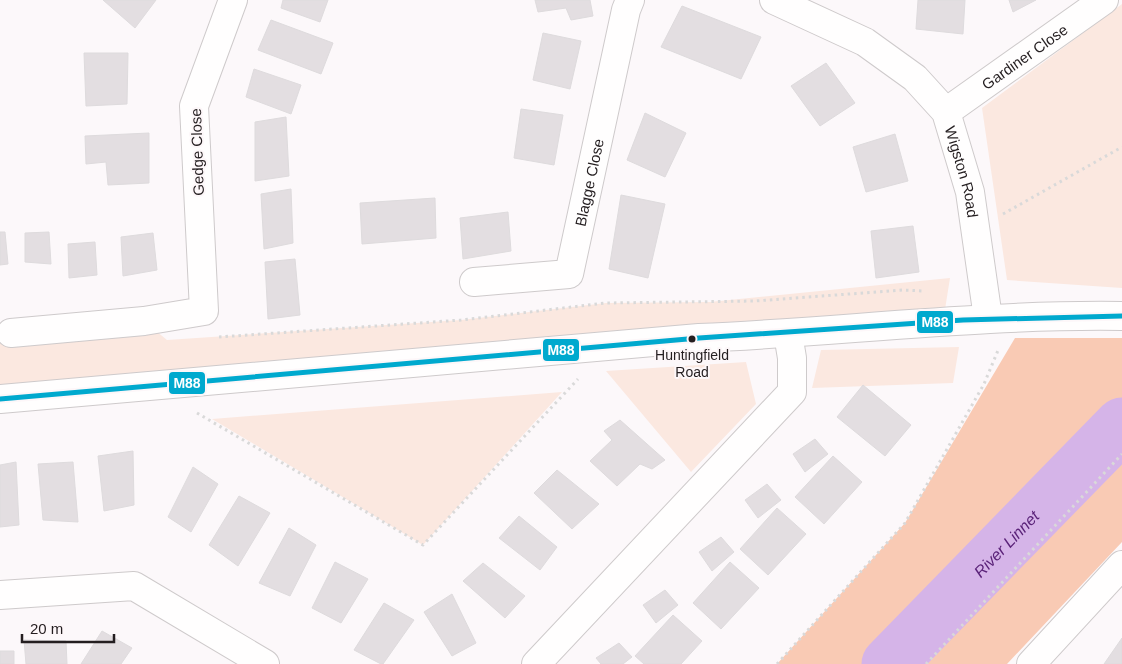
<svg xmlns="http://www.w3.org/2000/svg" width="1122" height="664" font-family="Arial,sans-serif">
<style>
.green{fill:#fbe8e0}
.forest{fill:#f9cab4}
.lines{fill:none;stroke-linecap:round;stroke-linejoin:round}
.river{stroke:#d5b4e8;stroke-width:55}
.building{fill:#e3dee1;stroke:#dedbdd}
.minor-casing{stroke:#cecacb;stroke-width:30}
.path{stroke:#d9d9d9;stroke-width:3;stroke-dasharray:2.5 4;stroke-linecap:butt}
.minor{stroke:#fffefe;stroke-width:28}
.bus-1-casing{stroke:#fdf7f9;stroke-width:9}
.bus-1{stroke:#00a9ce;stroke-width:5}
.bus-dot{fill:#241e20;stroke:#fdf7f9;stroke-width:2}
.labels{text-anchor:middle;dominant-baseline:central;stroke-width:4;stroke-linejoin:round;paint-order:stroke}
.bus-label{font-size:14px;fill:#241e20;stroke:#fdf7f9}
.street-label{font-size:15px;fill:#241e20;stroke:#fdf7f9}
.water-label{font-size:16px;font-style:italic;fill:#5b2379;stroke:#fdf7f9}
.line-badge{stroke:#fdf7f9;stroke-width:2}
.badge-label{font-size:14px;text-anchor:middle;font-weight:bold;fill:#fff}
</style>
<rect width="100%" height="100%" fill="#fcf8fa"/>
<!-- green -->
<path class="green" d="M1122 4V288L1007 280 982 108Z
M950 278 943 322 0 390V335L144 321 167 340 461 320 606 303 710 302Z
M959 347 953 383 812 388 821 350Z
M746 362 756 404 691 472 606 371Z
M562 392 423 545 212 419Z"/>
<!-- forest -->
<path class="forest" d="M1015 338H1122V542L1007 664H927L1004 580 923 664H777L905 523Z"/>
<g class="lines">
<!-- river -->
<path class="river" id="s1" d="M889 664 1122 425"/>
</g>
<!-- building -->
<path class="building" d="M103 0H156L135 28Z
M283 0H328L320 22 281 8Z
M535 0H590L593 16 571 20 566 8 538 12Z
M918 0H965L963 34 916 29Z
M1009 0H1036L1013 12Z
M682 6 761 37 741 79 661 47Z
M271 20 333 43 321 74 258 50Z
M543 33 581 41 570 89 533 80Z
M84 53H128L127 104 86 106Z
M826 63 855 103 820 126 791 86Z
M254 69 301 85 291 114 246 97Z
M521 109 563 115 554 165 514 158Z
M645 113 686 133 665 177 627 160Z
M286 117 289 176 255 181V122Z
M149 133V183L108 185 106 162 86 164 85 136Z
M895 134 908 181 866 192 853 147Z
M291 189 293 243 264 249 261 194Z
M621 195 665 204 648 278 609 269Z
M435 198 436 238 362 244 360 203Z
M508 212 511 251 463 259 460 218Z
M913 226 919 272 876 278 871 231Z
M0 232H5L8 264 0 265Z
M49 232 51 264 25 262V233Z
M153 233 157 270 123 276 121 237Z
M95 242 97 275 69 278 68 244Z
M295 259 300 315 268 319 265 262Z
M863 385 911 425 885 456 837 417Z
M620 420 665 460 652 469 640 464 617 486 590 461 612 440 604 431Z
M815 439 828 454 805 472 793 454Z
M133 451 134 505 104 511 98 456Z
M833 456 862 482 824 524 795 497Z
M16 462 19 525 0 527V465Z
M73 462 78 522 43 520 38 464Z
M193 467 218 484 191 532 168 517Z
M557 470 599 504 572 529 534 493Z
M767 484 781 500 758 518 745 500Z
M239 496 270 513 238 566 209 545Z
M777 508 806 534 768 575 740 549Z
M519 516 557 547 540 570 499 538Z
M289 528 316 545 290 596 259 583Z
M721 537 734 552 712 571 699 552Z
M335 562 368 579 341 623 312 608Z
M730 562 759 588 721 629 693 603Z
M483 563 525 596 505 618 463 581Z
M665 590 678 605 656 623 643 605Z
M452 594 476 643 452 656 424 612Z
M384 603 414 620 383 664H381L354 650Z
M673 615 702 641 681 664H644L635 656Z
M102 631 132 648 121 664H81Z
M1122 638V664H1104Z
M24 640 66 641 67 664H26Z
M619 643 632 657 623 664H601L596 658Z
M0 651H14V664H0Z"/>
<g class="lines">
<!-- minor casing -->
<g class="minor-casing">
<g id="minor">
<path id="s2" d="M774 0 865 42 915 78 946 112 970 192 988 318"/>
<path id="s3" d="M946 112 1104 0"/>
<path id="s4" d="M474 282 569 274 626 10 630 0"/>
<path d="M11 333 144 321 204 311 194 106 233 0"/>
<path d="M0 399 699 338C840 332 981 314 1122 316"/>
<path d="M0 595 134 586 265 664"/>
<path d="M536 664 792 392V358L788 334"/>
<path d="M1031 664 1122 565"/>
</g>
</g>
<!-- path -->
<path class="path" d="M1003 214 1122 147
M219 337 461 320 606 303 755 301 903 290 923 291
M197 413 423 545 578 379
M777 664 905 523 984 384 999 348
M926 664 1122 454"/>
<!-- minor -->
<use href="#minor" class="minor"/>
<!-- bus-1 casing -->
<g class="bus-1-casing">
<path id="bus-1" d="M0 399 699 338 963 320 1122 316"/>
</g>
<!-- bus-1 -->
<use href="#bus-1" class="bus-1"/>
</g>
<!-- markers -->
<circle class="bus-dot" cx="692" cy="339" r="4.5"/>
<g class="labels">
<!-- bus labels -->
<g class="bus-label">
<text x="692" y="355">Huntingfield<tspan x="692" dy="17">Road</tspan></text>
</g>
<!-- street labels -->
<g class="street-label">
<text stroke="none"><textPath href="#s3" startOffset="96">Gardiner Close</textPath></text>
<text transform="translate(197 152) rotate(-92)">Gedge Close</text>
<text stroke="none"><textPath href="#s2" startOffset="270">Wigston Road</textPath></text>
<text stroke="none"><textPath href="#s4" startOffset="189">Blagge Close</textPath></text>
</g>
<!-- water labels -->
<g class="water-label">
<text stroke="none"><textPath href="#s1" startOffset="168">River Linnet</textPath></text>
</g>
</g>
<g class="line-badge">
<rect x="916" y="310" width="38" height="24" rx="5" fill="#00a9ce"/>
<rect x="542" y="338" width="38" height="24" rx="5" fill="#00a9ce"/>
<rect x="168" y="371" width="38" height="24" rx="5" fill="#00a9ce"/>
</g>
<g class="badge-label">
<text x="935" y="327">M88</text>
<text x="561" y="355">M88</text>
<text x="187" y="388">M88</text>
</g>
<!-- scale -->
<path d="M22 634v8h92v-8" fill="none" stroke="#241e20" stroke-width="2.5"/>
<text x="30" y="634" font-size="15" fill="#241e20" stroke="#fdf7f9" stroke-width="4" paint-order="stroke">20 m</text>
</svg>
